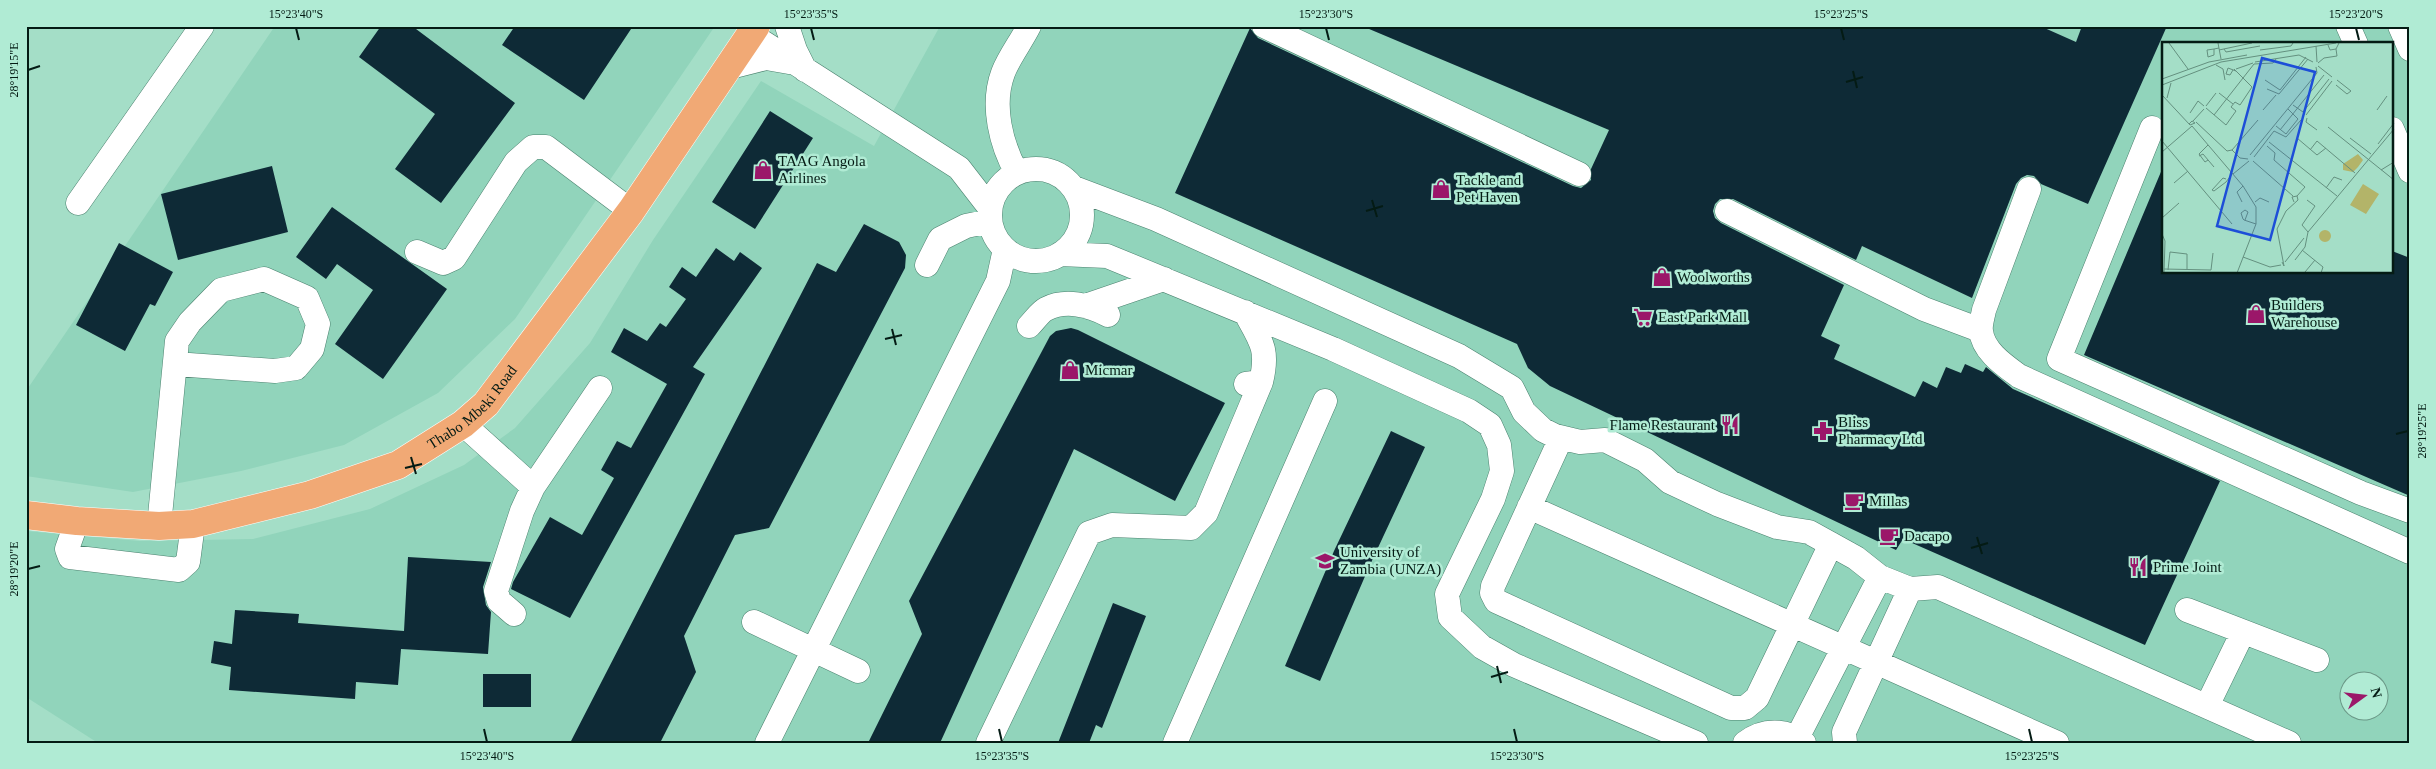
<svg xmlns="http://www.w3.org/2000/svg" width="2436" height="769" font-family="'Times New Roman',serif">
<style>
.built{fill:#91d4bb;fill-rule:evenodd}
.building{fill:#0e2a36}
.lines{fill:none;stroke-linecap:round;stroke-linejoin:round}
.minor-casing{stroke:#4b826f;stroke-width:25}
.major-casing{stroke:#fff;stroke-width:29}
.minor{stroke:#fff;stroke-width:24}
.major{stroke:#f1a975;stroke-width:28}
.ticks{fill:none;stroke:#041b14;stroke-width:2}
.labels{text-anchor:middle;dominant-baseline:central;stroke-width:5;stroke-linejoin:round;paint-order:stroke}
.poi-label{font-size:15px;fill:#041b14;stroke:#b0ebd4;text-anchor:start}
.street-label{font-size:15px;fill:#041b14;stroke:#b0ebd4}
.inset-road{fill:none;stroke:#64907f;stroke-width:1}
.view{fill:#1d4ed8;fill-opacity:0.15;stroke:#1d4ed8;stroke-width:2.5}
.inset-edge{fill:none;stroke:#041b14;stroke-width:2.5}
.neatline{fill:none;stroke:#041b14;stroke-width:2}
.ticks-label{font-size:12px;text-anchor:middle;fill:#041b14}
</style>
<rect width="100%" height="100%" fill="#a4dec7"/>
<!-- built -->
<path class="built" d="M275 26H715L515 319 438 393 344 445 241 471 133 492 26 476V391Z
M940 26H2410V743H98L26 697V531L140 541 253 539 370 509 464 465 515 428 590 343 653 240 761 81 874 146ZM2164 44H2392V272H2164ZM2348 682H2378V712H2348Z"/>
<!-- building -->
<path class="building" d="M381 26H412L515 103 441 203 395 169 435 114 359 57Z
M515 26H633L584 100 502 45Z
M1362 26H2040L2076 42 2082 26H2167L2088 204 2041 184 2034 176 2027 175 2021 178 2016 184 1972 298 1862 246 1856 260 1733 199H1720L1715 204 1713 211 1715 218 1721 223 1844 285 1821 336 1840 345 1834 359 1915 397 1923 381 1937 388 1946 367 1961 373 1965 364 1983 372 1986 367 2013 389 2220 481 2145 645 1903 539 1896 550 1550 386 1528 368 1517 344 1175 193 1250 28 1258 38 1573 186 1581 188 1591 180V169L1609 130Z
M770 111 813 138 755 229 712 202Z
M272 166 288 232 178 260 161 194Z
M2163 167 2164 272H2392V251L2410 258V496L2084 355Z
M332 207 447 289 383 379 335 344 373 290 337 264 326 279 296 257Z
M864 224 899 242 906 255 905 268 769 528 735 535 684 636 696 672 660 743H570L817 263 836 272Z
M119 243 173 272 155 306 150 304 125 351 76 325Z
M716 248 734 261 740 252 762 268 693 367 705 374 570 618 511 589 513 582 550 517 582 535 614 478 601 470 617 441 631 448 667 384 611 352 624 328 647 341 660 323 666 327 686 299 669 287 682 267 696 277Z
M1071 328 1078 330 1225 403 1175 501 1074 449 940 743H868L922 634 909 601 1050 336 1056 331Z
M1391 431 1425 447 1369 567 1320 681 1285 666 1334 551Z
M408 557 491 562 483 587 486 605 491 612 488 654 401 649 398 685 356 682 355 699 229 690 231 667 211 663 214 641 232 644 235 610 299 614 298 623 404 631Z
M1113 603 1146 616 1102 728 1096 725 1089 743H1058Z
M483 674H531V707H483Z"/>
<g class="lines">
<!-- minor casing -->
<g class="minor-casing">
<path id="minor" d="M787 26 795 50 805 70
M1264 26 1579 174
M2348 26 2356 44
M2400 26 2410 49
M750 34 959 168 990 208
M726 68 766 58 789 62
M2152 128 2059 359 2361 493 2410 511
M2392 129 2410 171
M990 215a46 46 0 1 1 92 0a46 46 0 1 1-92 0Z
M1017 173C1001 145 991 105 1003 73 1009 57 1021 42 1029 26
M1074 188 1156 219 1459 356 1512 388 1524 412 1543 430 1555 436 1580 442 1605 440 1645 460 1670 482 1717 504 1777 527 1809 532 1856 558 1880 577 1910 589 1938 587 2289 743
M2029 189 1984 310C1983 316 1980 325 1981 331 1983 351 2004 365 2019 376L2410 552
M78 203 202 26
M1727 211 1924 309 1980 330
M417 252 443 263 454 258 516 162 533 147H546L631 211
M1060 254 1107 256 1333 349 1469 411 1490 425 1499 445 1502 471 1493 499 1447 594 1450 617 1482 647 1514 665 1696 743
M927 265 940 239 966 226 990 221
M1085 306 1164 279
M1245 312C1261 341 1269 349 1261 382L1246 384
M1029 326C1034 321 1040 312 1046 309 1065 299 1090 305 1108 315
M463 424 533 487 522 511 496 591 499 601 514 614
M1561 438 1493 586 1492 593 1496 601 1731 708H1745L1757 698 1831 544
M533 487 600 388
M1529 507 2057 743
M77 521 67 549 70 557 179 570 188 562 193 524
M159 526 177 341 190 322 221 290 264 279 307 298 318 324 312 349 296 368 275 371 175 364
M2187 610 2317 660
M754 622 858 671
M2207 706 2243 632
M1797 738 1880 577
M767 743 998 281 1005 249
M988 743 1089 533 1112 525 1191 528 1206 513 1261 382
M1175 743 1325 401
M1745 743C1763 729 1786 729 1804 743
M1845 743 1844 732 1910 589"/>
</g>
<!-- major casing -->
<g class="major-casing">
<g id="major">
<path id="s1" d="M26 515 77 521 159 526 193 524 310 495 398 465 463 424 486 404 631 211 756 26"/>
</g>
</g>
<!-- minor -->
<use href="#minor" class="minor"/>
<!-- major -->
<use href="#major" class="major"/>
</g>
<!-- ticks -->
<path class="ticks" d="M296 28 299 40M811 28 814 40M1326 28 1329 40M1841 28 1844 40M2356 28 2359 40M28 70 40 66M1853 71 1857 88M1846 82 1863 77M1372 200 1377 217M1366 211 1383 206M892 329 896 345M885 339 902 335M2396 434 2408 431M411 457 416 474M405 468 422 464M1977 537 1982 554M1971 548 1988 543M28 569 40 566M1497 666 1501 683M1491 677 1508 672M484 729 487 742M999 729 1002 742M1514 729 1517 742M2029 729 2032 742"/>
<!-- icons -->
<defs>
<g id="shop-bare" transform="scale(1.5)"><path d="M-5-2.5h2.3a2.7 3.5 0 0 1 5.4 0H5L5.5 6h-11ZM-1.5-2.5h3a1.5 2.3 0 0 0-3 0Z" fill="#9b1769" stroke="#b0ebd4" stroke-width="2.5" paint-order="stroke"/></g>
<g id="supermarket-bare" transform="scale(1.5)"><path d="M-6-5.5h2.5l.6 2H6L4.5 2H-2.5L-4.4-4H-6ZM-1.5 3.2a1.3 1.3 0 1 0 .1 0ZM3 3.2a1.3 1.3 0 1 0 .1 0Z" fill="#9b1769" stroke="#b0ebd4" stroke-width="2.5" paint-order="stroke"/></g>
<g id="restaurant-bare" transform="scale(1.5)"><path d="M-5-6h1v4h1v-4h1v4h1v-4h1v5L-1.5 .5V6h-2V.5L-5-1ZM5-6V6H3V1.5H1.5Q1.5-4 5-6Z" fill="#9b1769" stroke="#b0ebd4" stroke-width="2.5" paint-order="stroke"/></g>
<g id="pharmacy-bare" transform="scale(1.5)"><path d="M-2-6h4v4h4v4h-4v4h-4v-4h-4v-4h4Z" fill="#9b1769" stroke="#b0ebd4" stroke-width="2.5" paint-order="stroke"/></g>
<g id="cafe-bare" transform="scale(1.5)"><path d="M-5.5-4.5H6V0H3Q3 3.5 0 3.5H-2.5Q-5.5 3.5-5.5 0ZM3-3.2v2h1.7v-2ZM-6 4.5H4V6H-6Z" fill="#9b1769" stroke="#b0ebd4" stroke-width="2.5" paint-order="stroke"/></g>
<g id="university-bare" transform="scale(1.5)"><path d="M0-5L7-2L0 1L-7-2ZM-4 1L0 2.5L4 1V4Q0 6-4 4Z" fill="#9b1769" stroke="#b0ebd4" stroke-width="2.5" paint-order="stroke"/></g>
</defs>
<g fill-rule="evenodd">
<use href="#shop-bare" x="763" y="170"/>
<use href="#shop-bare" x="1441" y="189"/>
<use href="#shop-bare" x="1662" y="277"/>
<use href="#shop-bare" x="2256" y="314"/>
<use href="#supermarket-bare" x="1643" y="317"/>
<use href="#shop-bare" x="1070" y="370"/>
<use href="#restaurant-bare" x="1730" y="425"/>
<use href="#pharmacy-bare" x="1823" y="431"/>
<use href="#cafe-bare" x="1854" y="501"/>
<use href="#cafe-bare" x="1889" y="536"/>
<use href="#university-bare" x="1325" y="561"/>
<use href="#restaurant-bare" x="2138" y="567"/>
</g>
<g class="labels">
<!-- poi labels -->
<g class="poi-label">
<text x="778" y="161">TAAG Angola<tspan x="778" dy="17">Airlines</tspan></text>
<text x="1456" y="180">Tackle and<tspan x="1456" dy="17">Pet Haven</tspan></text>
<text x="1677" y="277">Woolworths</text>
<text x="2271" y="305">Builders<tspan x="2271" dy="17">Warehouse</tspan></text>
<text x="1658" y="317">East Park Mall</text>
<text x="1085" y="370">Micmar</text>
<text x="1838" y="422">Bliss<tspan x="1838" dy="17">Pharmacy Ltd</tspan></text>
<text x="1715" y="425" text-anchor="end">Flame Restaurant</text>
<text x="1869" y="501">Millas</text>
<text x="1904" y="536">Dacapo</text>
<text x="1340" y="552">University of<tspan x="1340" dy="17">Zambia (UNZA)</tspan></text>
<text x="2153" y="567">Prime Joint</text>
</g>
<!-- street labels -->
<g class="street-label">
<text stroke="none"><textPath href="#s1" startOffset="476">Thabo Mbeki Road</textPath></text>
</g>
</g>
<!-- overview -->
<g transform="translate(2162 42)">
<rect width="231" height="231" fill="#a4dec7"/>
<path d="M196 112 201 118 196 125 191 130 181 128V122ZM201 142 217 152 204 172 188 163ZM157 194a6 6 0 1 1 12 0a6 6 0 1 1-12 0Z" fill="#b3b469"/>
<path class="inset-road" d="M7 1 26 27M56 1 59 17M166 3 168 8 174 7 177 1M154 4 155 20M52 7V13L46 15 45 8 52 7 57 6M62 7 64 10 98 4M57 8 90 1M98 8 129 4 131 1M93 20 137 13 151 20M156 21 162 16 175 14 174 7M92 22 111 21 114 17M54 23 61 27 63 38M156 24 170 35M74 27 91 21M71 28 68 33 64 32 66 26 74 29 72 27M0 37 47 20 85 13M103 38 118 48 144 15M0 43 59 20 174 1M174 43 185 52 189 49 175 38M105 47 117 52 146 17M57 51 71 62M0 53 28 83 33 81 30 79 27 82M5 56 9 41M131 63 141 70 167 37M44 64 54 51M44 66 64 83 74 69 69 65 73 60 78 63 90 45 74 29M101 68 114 53M215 68 225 54M28 71 36 59 42 64M52 73 92 22M144 73 170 39M145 76 144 80 155 88M31 79 42 67M34 80 65 109 70 108M30 84 81 144 94 165V182L75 231M114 84 124 92 136 77 126 67M166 85 232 138M118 88 162 33M135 96 155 113 164 106M188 96 209 112M0 99 70 182M107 100 175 154M216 102 232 81M46 103 37 112 43 120 46 118M105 104 113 111 112 118 143 145 135 154M148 108 155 99 193 131M0 110 30 84M88 113 155 31 154 25M37 114 41 112 52 125M92 115 112 89 124 95 139 78M86 117 78 116 70 108 96 78M91 119 131 154M219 128 232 120M71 132 87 119M64 137 61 136 50 148 52 149 64 140 70 132M12 141 26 129M164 146 172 135 180 138M145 158 153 164 140 183 146 190M80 160 75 150 81 144M93 160 98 156 107 160M0 176 17 161M83 178 86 170 83 168 79 171 81 177 82 178 94 182M0 192 3 199 2 231M140 208 161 225 159 231M81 215 108 225 119 223M133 218 143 205 146 190 232 87M120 220 122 224 115 187 124 169 136 158 135 154 130 155 132 160M123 220 142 196M2 227 49 228 51 211M6 228 8 210 25 212V227M143 230 153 218"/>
<path class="view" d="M100 16 153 30 108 198 55 184Z"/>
<rect width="231" height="231" class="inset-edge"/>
</g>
<!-- border -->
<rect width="2436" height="769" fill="none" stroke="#b0ebd4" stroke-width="55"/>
<!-- north arrow -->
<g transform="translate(2364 696) rotate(75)"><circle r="24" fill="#b0ebd4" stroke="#6b9887"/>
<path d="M0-4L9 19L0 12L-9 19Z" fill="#9b1769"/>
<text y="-8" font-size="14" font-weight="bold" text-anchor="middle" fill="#041b14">N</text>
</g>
<rect x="28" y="28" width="2380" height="714" class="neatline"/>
<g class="ticks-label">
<text x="296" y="18">15°23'40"S</text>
<text x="811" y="18">15°23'35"S</text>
<text x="1326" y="18">15°23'30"S</text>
<text x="1841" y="18">15°23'25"S</text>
<text x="2356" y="18">15°23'20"S</text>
<text transform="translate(14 70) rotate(-90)" y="4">28°19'15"E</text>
<text transform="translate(2422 431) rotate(-90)" y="4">28°19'25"E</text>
<text transform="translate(14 569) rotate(-90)" y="4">28°19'20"E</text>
<text x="487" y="760">15°23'40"S</text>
<text x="1002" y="760">15°23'35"S</text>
<text x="1517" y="760">15°23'30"S</text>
<text x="2032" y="760">15°23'25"S</text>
</g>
</svg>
